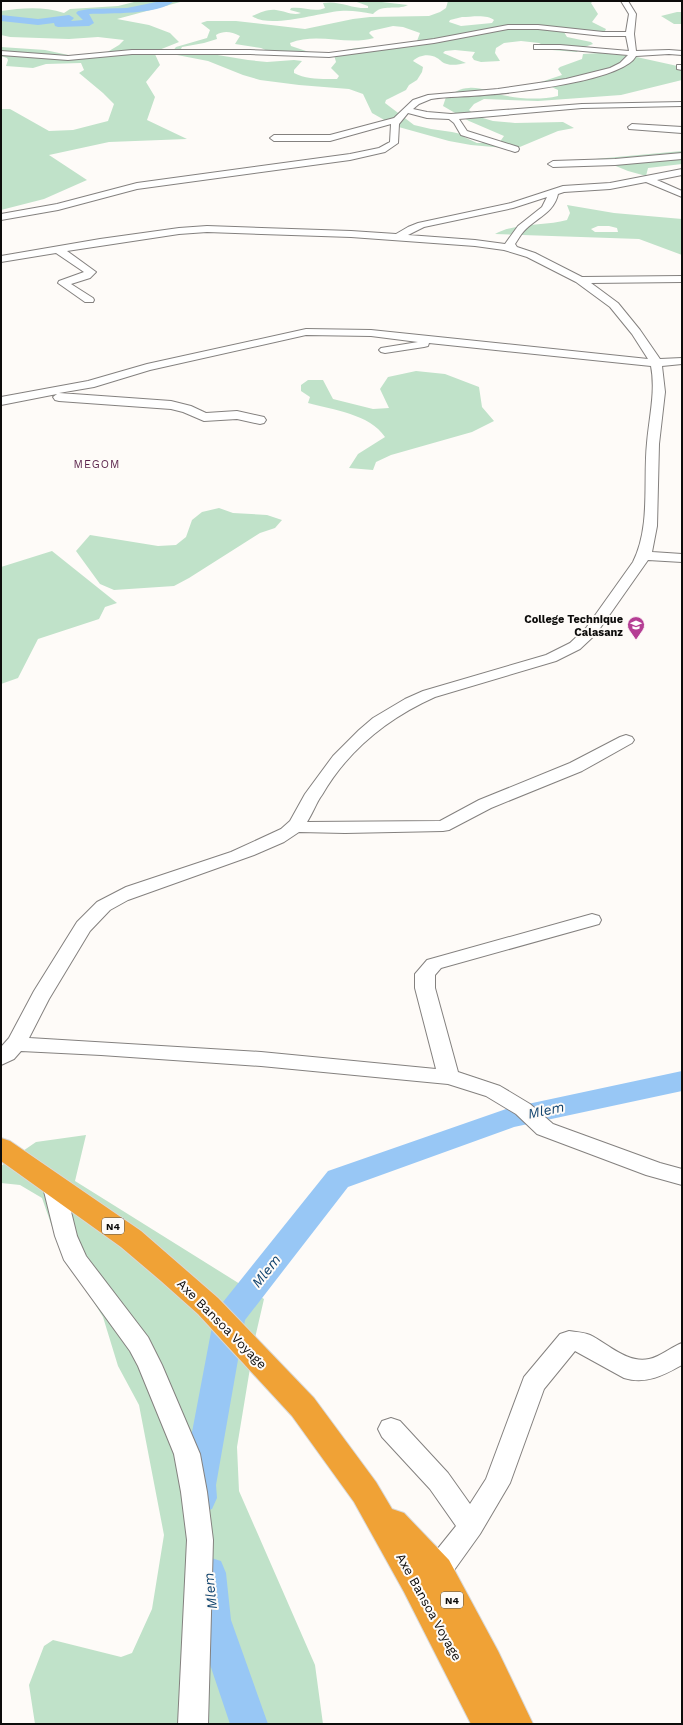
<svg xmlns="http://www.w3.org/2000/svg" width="683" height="1725" font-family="'Work Sans',sans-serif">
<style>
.green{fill:#c0e2c9;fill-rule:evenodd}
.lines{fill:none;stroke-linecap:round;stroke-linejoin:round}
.river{fill:#98c7f5;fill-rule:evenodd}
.minor-casing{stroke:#84817f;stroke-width:2}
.highway-casing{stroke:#d8d8d8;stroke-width:2}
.minor{fill:#fff;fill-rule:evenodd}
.highway{fill:#f0a236;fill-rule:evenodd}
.labels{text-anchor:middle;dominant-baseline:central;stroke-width:4;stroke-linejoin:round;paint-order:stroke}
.shield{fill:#fefbf8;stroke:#555452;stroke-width:1}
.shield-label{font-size:10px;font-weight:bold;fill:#0d0c0b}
.far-quarter-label{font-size:11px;letter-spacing:1px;fill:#581f48;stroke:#fefbf8}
.poi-label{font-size:11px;font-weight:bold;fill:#0d0c0b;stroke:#fefbf8;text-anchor:end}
.near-street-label{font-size:13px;fill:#0d0c0b;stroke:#fefbf8}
.near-water-label{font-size:14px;font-style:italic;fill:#10436e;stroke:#fefbf8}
</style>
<rect width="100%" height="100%" fill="#fefbf8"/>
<!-- green -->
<path class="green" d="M138 1H184L117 19 149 25 170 33 179 42 154 52 160 65 146 82 155 97 147 120 187 139 109 142 49 155 87 180 44 199 1 210V109H10L49 131 73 130 108 121 114 104 103 93 79 73 84 70 81 63 46 64 33 68 6 66 8 60 7 58 1 56V47L45 50 73 56 104 54 119 45 124 40 98 37 69 39 10 37 1 35V11C22 8 43 6 64 13L70 9 118 6Z
M354 1H373L408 5C396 11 383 3 373 14 362 12 351 10 340 11 318 13 269 29 252 16 260 13 267 9 276 10 285 11 293 16 301 13L290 10 291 8C303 6 314 13 325 8L323 3C339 0 352 9 368 8V6Z
M448 1H593L591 3 598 14 592 22 606 29 605 31C591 33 578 30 564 32L567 37 591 42 593 44 579 49 577 52 552 50 539 43 521 41 504 43 496 48 495 53 500 61 481 62 474 60 472 57 475 52 455 50 445 51 443 53 466 63C460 64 453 66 447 64 442 63 441 60 437 58 430 53 418 55 413 61L423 67 422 72 417 80 409 85 406 90 386 100 385 103 414 125 431 129 452 132 461 134 464 137 477 143H499L504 136 469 121 443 106 446 97C454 93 460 88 469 88 480 87 491 92 502 95 519 99 541 100 558 96V90L541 82 562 75 558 69 560 67 582 59 583 54 600 53 632 56 682 67V80L621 95 538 101 484 99 474 104 469 110 476 116 493 121 515 123 563 122 574 128 558 131 515 149 471 145 449 141 395 126 372 113 363 94 349 89 299 85 260 80 243 75 208 61 177 55 172 52 176 47 207 38 210 30 201 23 207 21H236L305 29 353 19 370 17 429 16 440 12 446 8ZM462 17C471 17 487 14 494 20L492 23 461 26 449 22 450 20ZM393 26 403 27 420 33 417 41C410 43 403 46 396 46 375 49 353 44 334 55L336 62 331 68 339 76 337 79C323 79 307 80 294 73V70L302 61 294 60 267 62 248 60 181 49 182 47 204 43 217 39 216 35C225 30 231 32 240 36L235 44 261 48 277 55 307 57 309 52 291 46 290 43C318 32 346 46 374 38L369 33 371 31Z
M677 12H682V24H674L661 16Z
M682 151V164L648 168 646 176 628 171 606 162 576 167 556 164 563 162Z
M567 205 614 213 682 219V255L639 239 495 234C514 223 546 226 567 220L570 213ZM598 226H609L617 228 618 232H595L591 229Z
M416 371 445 374 479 387 482 407 494 421 472 432 391 455 376 462 373 470 349 468 358 454 385 437C370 414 333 410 308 403L310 397 301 391V385L308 380H323L333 399 373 409 389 408 380 389 388 377Z
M219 508 233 513 267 515 282 520 275 528 260 533 189 578 174 586 114 590 100 584 76 551 90 535 158 546 176 545 186 537 192 520 202 512Z
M52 551 117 603 105 607 99 619 38 639 18 678 1 684V567Z
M86 1135 75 1181 264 1299 255 1338 237 1447 239 1491 315 1665 323 1724H35L29 1685 44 1646 53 1640 121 1657 132 1653 152 1609 164 1535 139 1405 118 1366 103 1317 58 1244 42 1198 20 1185 1 1183V1166L36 1142Z"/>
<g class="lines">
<!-- river -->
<path class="river" d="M161 1H174C160 15 108 13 89 14L94 23 89 26 58 27 55 26 54 23 38 25 1 21V15L38 19 69 15 74 18 71 21 83 20 76 13 78 11 89 9 127 8Z
M682 1071V1091L514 1127 348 1187 245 1320 216 1485 217 1498 212 1509 200 1513 188 1509 183 1498 182 1485 214 1316 219 1307 328 1171 509 1108Z
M208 1557 221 1561 226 1573 231 1620 268 1724H230L195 1620 190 1573 195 1561Z"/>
<!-- minor casing -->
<g class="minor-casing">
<path id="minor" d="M621 1H628L636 14 634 34 636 51 669 50 682 51V55L669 54 636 56C623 81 512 93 484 95 466 97 449 96 431 99L419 104 413 109 427 112 451 114 582 104 682 102V106L582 108 459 119 467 131 518 147 519 149 518 151 515 152 461 135 454 123 449 119 427 118 408 113 399 124 398 143 385 152 350 160 137 189 58 210 1 220V214L57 204 137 183 350 154 379 148 390 142 391 124 330 141H274L270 138 274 135H330L394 118 413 100 428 95 498 89 566 79 610 68 620 63 628 55 560 49H534V45H560L629 51 626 36H603L538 29H508L434 43 329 57 250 54H132L68 60 1 55V51L68 56 132 50H250L329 53 434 39 508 25H538L603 32H626L629 14Z
M677 65H682V70L677 69Z
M632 124 682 127V133L629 129 628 127Z
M682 153V159L615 165 553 167 548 164 553 161 615 159Z
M682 169V175L657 180 682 191V197L646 182 610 189 564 192 558 194C554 213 536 218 524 231 520 235 518 240 515 244L517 247 535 253 582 277 682 276V282L591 283 618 303 640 330 660 359 682 358V364L662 366 665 392 659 444 657 526 652 552 682 554V562L648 560 596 634 580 649 556 661 435 697C388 718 348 750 322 795 316 803 313 813 307 822L440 821 479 800 570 763 620 737 626 735 632 737 634 740 632 743 582 771 491 808 449 830 443 831 345 833 299 832 284 842 254 855 128 900 110 910 90 931 49 999 29 1038 261 1052 436 1069 415 988V974L427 960 592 914 599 916 601 920 599 924 441 968 435 975V988L458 1072 500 1086 530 1104 553 1124 660 1163 682 1169V1185L646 1175 537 1134 516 1114 486 1096 448 1084 261 1066 101 1055 21 1051 14 1059 1 1065V1047L9 1038 34 991 77 922 97 902 126 887 231 852 281 829 290 821 305 794 333 756 359 730 373 718 405 699 423 691 546 655 570 643 586 628 633 562C651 526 643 481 647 443 649 418 656 391 651 366L429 343 428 346 424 347 385 353 381 352 379 350 381 348 418 342 371 336 306 335 150 370 94 387 59 393 171 401 191 406 206 413 237 411 264 417 266 420 264 423 260 424 237 419 204 421 183 412 171 409 59 401 55 400 53 397 57 394 1 405V397L88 381 147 364 306 329 371 330 648 359 632 334 610 307 576 282 527 257 504 250 475 246 351 237 207 232 179 234 67 251 96 272 90 278 71 284 93 298 94 300 93 302H85L58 283 59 281 84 272 56 253 1 262V256L100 239 179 228 207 226 351 231 396 234 408 227 418 223 511 203 563 186 610 183ZM547 197 542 207 518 226 505 244 475 240 408 235 424 227 513 208Z
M53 1175 61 1177 64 1183 77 1236 86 1256 148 1337 162 1365 200 1454 207 1492 213 1540 208 1724H178L187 1540 181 1492 174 1454 138 1366 130 1351 64 1260 55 1236 42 1183 45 1177Z
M569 1331C576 1332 583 1332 590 1335 608 1344 628 1364 649 1359 660 1357 671 1347 682 1343V1365C664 1375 646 1385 624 1378L575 1351 544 1389 510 1483 480 1534 447 1580 430 1586 420 1583 416 1574 420 1565 427 1562 456 1526 430 1489 382 1437 378 1429 382 1421 391 1418 400 1421 448 1473 470 1504 486 1479 524 1377 560 1334Z"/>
</g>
<!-- highway casing -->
<g class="highway-casing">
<path id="highway" d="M1 1138 10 1141 141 1231 218 1298 314 1398 376 1482 392 1509 404 1513 449 1560 498 1651 533 1724H471L404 1592 354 1502 292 1416 198 1314 161 1281 121 1247 1 1161Z"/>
</g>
<!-- minor -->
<use href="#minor" class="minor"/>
<!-- highway -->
<use href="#highway" class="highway"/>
</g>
<!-- icons -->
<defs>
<g id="school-pin" transform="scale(0.9)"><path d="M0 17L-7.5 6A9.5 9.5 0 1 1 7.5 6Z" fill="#b53e94" stroke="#fefbf8"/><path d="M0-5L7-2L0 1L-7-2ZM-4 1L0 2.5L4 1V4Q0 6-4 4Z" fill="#fff"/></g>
</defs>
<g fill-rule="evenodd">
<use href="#school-pin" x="636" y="625"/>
</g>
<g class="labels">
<!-- shield labels -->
<g class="shield">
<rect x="102" y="1218" width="22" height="16" rx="3"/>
<rect x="441" y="1592" width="22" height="16" rx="3"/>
</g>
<g class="shield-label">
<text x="113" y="1226">N4</text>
<text x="452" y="1600">N4</text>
</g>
<!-- far-quarter labels -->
<g class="far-quarter-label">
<text x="97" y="464">MEGOM</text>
</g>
<!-- poi labels -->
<g class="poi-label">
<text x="623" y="619">College Technique<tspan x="623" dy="13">Calasanz</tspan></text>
</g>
<!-- near-street labels -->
<g class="near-street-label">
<text transform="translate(222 1324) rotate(45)">Axe Bansoa Voyage</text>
<text transform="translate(429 1607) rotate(61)">Axe Bansoa Voyage</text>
</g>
<!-- near-water labels -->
<g class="near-water-label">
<text transform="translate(546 1110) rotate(-12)">Mlem</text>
<text transform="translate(266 1271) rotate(-52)">Mlem</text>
<text transform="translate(210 1591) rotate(-96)">Mlem</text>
</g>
</g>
<!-- border -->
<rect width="683" height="1725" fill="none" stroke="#0d0c0b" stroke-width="4"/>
</svg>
